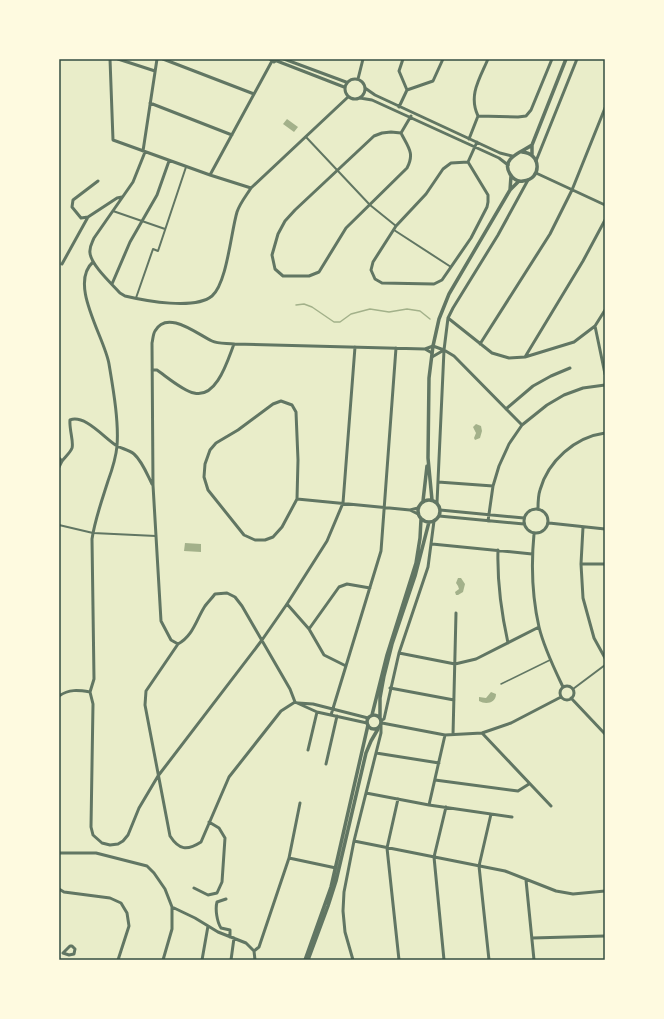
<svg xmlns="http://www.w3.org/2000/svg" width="664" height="1019" font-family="Cabin,sans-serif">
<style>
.water{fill:#a3b18a}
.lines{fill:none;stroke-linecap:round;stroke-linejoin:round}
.stream{stroke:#a3b18a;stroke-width:1.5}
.service{stroke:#617663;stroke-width:1.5}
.pedestrian{stroke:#617663;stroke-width:2}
.minor{stroke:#617663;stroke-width:3}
.tertiary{stroke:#617663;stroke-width:3.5}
.neatline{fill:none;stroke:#344e41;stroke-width:1.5}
</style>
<rect width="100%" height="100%" fill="#e9edc9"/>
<!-- water -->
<path class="water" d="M287 119 298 127 294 132 283 124Z
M476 424 481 426 482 431 480 438 475 440 474 438 476 433 473 427Z
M185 543 201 544V552L184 551Z
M458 578H461L465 584 463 592 458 595H456L455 592 459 589 458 586 456 583Z
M491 692 496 694C496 703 486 705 479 701V697L486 698Z"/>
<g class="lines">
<!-- stream -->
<path class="stream" d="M296 305 304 304 312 307 334 322H340L351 314 370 309 389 312 407 309 420 311 430 319"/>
<!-- service -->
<path class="service" d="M501 684 550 660"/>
<!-- pedestrian -->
<path class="pedestrian" d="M306 137 370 205 396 226
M113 211 165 229
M394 230 451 267
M136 298 153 249 158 251 186 167
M59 525 93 533 156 536
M573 689 605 665"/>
<!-- minor -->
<path class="minor" d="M110 59 113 140 210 175 251 188
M118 59 155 71
M163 59 254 94
M270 59 274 62 279 59
M284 59 346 82
M403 59 399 71 407 90 433 81 443 59
M488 59C480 78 468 95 478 116L518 117 526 116 531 110 552 59
M277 61 344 87
M345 89a10 10 0 1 1 20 0a10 10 0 1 1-20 0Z
M358 79 363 59
M365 88 375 95 500 153 512 156
M360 98 372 100 499 158 508 165
M150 103 232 135
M399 107 407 90
M391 132 401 133C408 147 415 153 407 168L346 228 319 272 309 276H283L275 269 272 255 278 234 285 221 295 210 374 136 382 133Z
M401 133 411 116
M469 139 478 116
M143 151 157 59
M145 152 133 182 94 238C92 243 89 247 90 253 91 265 112 284 120 293L125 296C146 301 195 310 212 296 227 283 231 232 237 212 240 203 246 196 251 188L348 97
M536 161 577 59
M468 162 488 195V202L487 207 471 238 442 280 434 284 382 283 375 279 371 270 373 262 396 226 426 194 443 169 451 163Z
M468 162 477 142
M536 173 605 205
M210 175 272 61
M88 217 81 218 72 207 73 200 98 181
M93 262C68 284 105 338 109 364 113 388 119 421 117 446 116 457 112 470 108 481 102 500 95 519 92 539L94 679 90 692 93 704 91 827 93 835 102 843 110 845 118 844 123 841 128 835 139 808 158 776 262 640 287 604 327 541 343 503 355 347
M62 264 88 217 117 198 122 197
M112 284 130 242 157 195 169 161
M448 318 492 353 509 358 525 357 574 342 595 326 605 310
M595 326 605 374
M480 344 550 234 572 190 605 108
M425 349 433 346 444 350 432 357
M444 350 454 356 522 425
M525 357 583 261 605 220
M152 370H157C167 377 183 391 194 393 217 399 228 359 234 344
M281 401 292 405 296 412 298 460 297 499 282 527 273 537 265 540H255L244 535 208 490 204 477 205 464 210 450 216 443 238 430 273 404Z
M506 409 533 386 551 376 570 368
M59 458 62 461C65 457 70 453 72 448 74 442 69 429 70 420 85 414 105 439 117 446 123 449 129 450 134 454 142 461 147 474 152 484
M59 467 62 461
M438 482 493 486
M297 499 410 510 418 514
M437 503 444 350 448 318 453 308 498 235 528 180
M524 521a12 12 0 1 1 24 0a12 12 0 1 1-24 0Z
M538 509C538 503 538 496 540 490 548 461 575 437 605 433
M410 510 418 508
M440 510 524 518
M439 516 524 524
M488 521 493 486 499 466 509 444 522 425 547 405 564 395 583 388 605 385
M549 523 605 529
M583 527 581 564 583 598 594 638 605 658
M534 534C531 565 532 596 539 627 544 648 554 668 563 687
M432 544 532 554
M498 550C497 583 501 611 508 643
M581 564H605
M227 593 235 597 242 606 290 689 295 702 281 711 229 777 201 842C187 851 179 850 170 836L145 705 146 691 178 644C193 636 196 620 205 606 208 602 212 598 215 594Z
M287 604 309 629 324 655 346 666
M309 629 339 587 347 584 370 588
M178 644 171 640 161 621 153 485 152 343C153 339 153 334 155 331 167 309 197 334 212 341 218 344 227 343 234 344L425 349 432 353
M399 653 455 664 476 659 539 627
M560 693a7 7 0 1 1 14 0a7 7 0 1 1-14 0Z
M390 688 454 700
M59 696C69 689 78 690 90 692
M571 698 605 734
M295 702 317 712 367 723
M298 703 313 704 368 718
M331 715 381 551 396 348
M382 720 384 719 399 653 428 567 434 521
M382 723 445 735 482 733 511 723 561 697
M482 733 551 806
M453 735 456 613
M308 750 317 712
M376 753 439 763
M326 764 337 716
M435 780 518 791 529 784
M366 793 429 805 512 817
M398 799 387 848 399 960
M429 805 445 735
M354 841 505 871 556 891 573 894 605 891
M59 853H96L147 866 154 873 165 889 172 907 195 918 218 932 246 943 254 951 255 960
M289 858 336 868
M526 880 534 960
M194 888 208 895 217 893 222 882 225 838 219 828 209 822
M59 889 64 892 110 898 121 903 127 913 129 926 118 960
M226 899 217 902C215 909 217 922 221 928L230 930V937
M532 938 605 936
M70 946H72L75 949 74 954 69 955 63 953Z
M254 951 259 947 289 858 300 803
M163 960 172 929V907
M202 960 208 926
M231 960 234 938
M353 960 345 932 343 911 344 892 354 841 381 733V725
M444 960 434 857 446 807
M489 960 479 866 491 814"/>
<!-- tertiary -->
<path class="tertiary" d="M522 152C542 153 542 180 523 181 518 182 513 179 510 174 500 158 522 152 532 145
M532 155V145L566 59
M510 190 511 176
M418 511a11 11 0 1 1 22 0a11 11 0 1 1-22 0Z
M432 500 428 458 429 378 433 346 439 319 449 294 510 190 519 181
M423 501 427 466
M367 722a7 7 0 1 1 14 0a7 7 0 1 1-14 0Z
M372 715 387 655 416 563 420 538 421 519
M380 718V698L384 676 392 644 415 576 429 522
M305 960 331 887 368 725
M308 960 328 906 336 881 366 753 371 741 378 729"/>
</g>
<!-- border -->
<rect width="664" height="1019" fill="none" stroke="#fefae0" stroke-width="120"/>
<rect x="60" y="60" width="544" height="899" class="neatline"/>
</svg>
